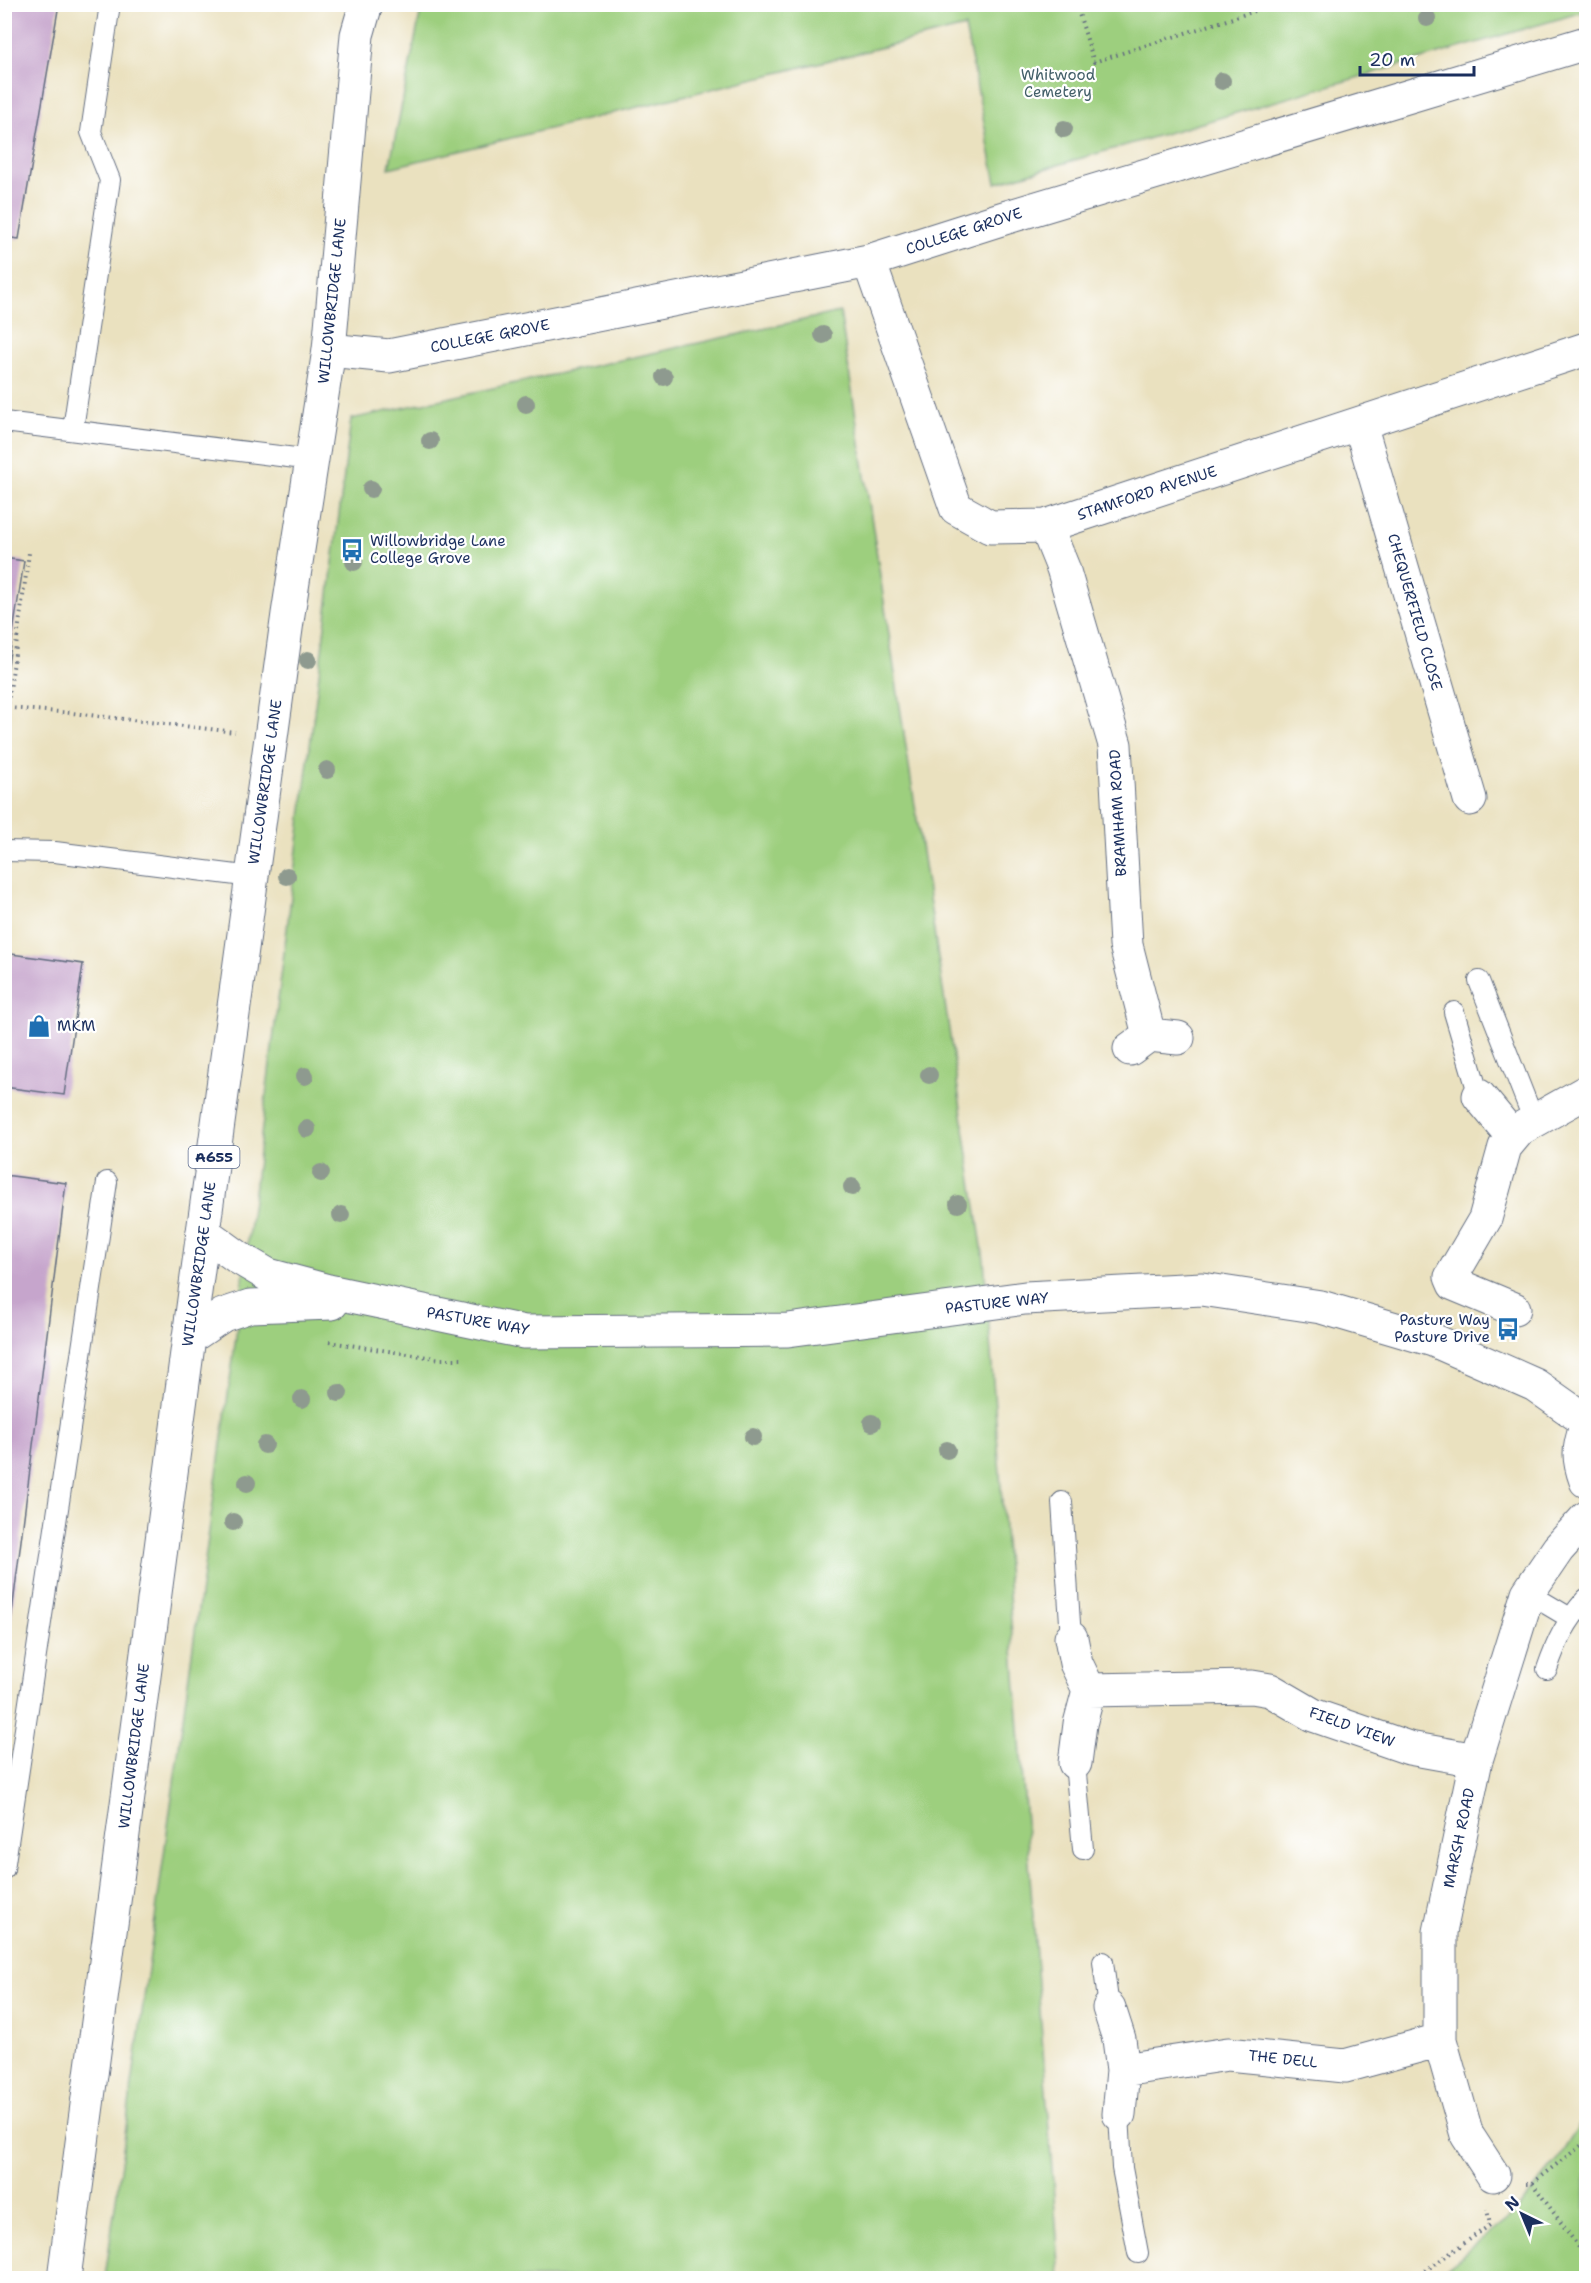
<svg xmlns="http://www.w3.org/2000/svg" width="1591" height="2283" font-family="'Shantell Sans',sans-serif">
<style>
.green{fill:#9dcf7e;stroke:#5c7f6e;stroke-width:1.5}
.building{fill:#c6a5cc}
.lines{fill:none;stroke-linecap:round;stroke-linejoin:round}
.service-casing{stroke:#636d80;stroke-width:22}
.minor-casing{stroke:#636d80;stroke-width:35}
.primary-casing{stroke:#636d80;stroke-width:35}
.path{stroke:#636d80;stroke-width:4;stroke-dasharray:1.5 4.5;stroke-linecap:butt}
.service{stroke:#fff;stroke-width:20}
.minor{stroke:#fff;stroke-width:33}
.primary{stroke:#fff;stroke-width:33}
.tree{fill:#8e9a8f}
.labels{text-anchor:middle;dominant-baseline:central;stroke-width:4.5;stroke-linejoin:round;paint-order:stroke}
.shield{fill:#fff;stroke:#5f6d8e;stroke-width:1.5}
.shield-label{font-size:14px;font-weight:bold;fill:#1b2f5e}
.park-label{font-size:15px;fill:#425f68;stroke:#fff}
.street-label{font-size:15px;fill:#1b2f5e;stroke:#fff}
.poi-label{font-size:15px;fill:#1b2f5e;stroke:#fff;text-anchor:start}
</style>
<rect width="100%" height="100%" fill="#fff"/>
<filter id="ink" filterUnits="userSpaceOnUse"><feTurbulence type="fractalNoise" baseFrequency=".0167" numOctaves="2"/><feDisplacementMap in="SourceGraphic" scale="12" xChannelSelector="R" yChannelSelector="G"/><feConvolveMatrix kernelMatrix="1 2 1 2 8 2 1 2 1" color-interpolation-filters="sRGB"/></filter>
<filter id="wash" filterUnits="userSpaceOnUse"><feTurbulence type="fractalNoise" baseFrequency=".008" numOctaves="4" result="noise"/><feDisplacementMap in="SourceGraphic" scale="24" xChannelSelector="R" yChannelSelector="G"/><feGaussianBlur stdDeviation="1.35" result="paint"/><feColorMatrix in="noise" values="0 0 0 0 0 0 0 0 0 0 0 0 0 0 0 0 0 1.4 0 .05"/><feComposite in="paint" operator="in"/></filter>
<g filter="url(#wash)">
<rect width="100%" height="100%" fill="#eae1bf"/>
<!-- green -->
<path class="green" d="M422 5 1586 4V11L996 183 965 27 389 168Z
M840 312 984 1260 1060 2278H105L233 1359 351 419Z
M1586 2115V2278H1434L1513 2215 1556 2162Z"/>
<g id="blocks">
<!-- building -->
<path class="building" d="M4 4H59L19 239 4 237Z
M4 558 24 561 6 678H4Z
M4 953 83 964 64 1095 4 1087Z
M4 1175 66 1183 6 1660H4Z"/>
</g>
</g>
<g filter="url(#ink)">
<use href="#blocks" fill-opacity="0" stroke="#636d80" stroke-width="1.5"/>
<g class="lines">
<!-- service casing -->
<g class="service-casing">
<path id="service" d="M4 422 312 460
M73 429 110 180 91 132 110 4
M4 851 55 852 252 877
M1479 981 1534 1121
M1454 1012 1479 1096
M1062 1502 1071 1638
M1528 1593 1570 1618
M1547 1669C1557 1640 1566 1622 1586 1599
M1075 1763 1083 1849
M4 1869 107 1182
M1103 1962 1109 2008
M1119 2114 1122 2168 1138 2253"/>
</g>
<!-- minor casing -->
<g class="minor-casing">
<path id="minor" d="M869 261 956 508 990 527 1046 526 1586 349
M329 350 389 356 869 261 1004 218 1586 43
M1360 424 1470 799
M1046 526 1063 568 1115 745 1126 945 1149 1035
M1130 1049 1149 1035 1178 1038
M1479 1096 1513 1137
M203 1232 239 1258 268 1275 328 1291 524 1332 788 1330 1025 1298 1202 1289 1321 1307 1433 1340 1535 1385 1586 1421
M1514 1309 1454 1284 1451 1277 1485 1219 1505 1147 1520 1129 1586 1092
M189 1338 223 1315 250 1306 332 1303
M1586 1427C1578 1449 1578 1459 1586 1481
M1071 1638 1076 1663 1089 1690 1080 1724 1075 1763
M1089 1690 1252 1687 1270 1690 1313 1715 1409 1748 1476 1760
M1109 2008 1119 2039 1123 2070 1119 2114
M1123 2070 1228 2054 1345 2066 1440 2040
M1493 2175 1467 2135 1440 2040V1932L1476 1760 1528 1593 1558 1549 1586 1518"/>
</g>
<!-- primary casing -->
<g class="primary-casing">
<path id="primary" d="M64 2278 203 1232 288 614 329 350 357 35 366 4"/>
</g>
<!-- path -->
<path class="path" d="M1076 4 1094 62 1277 4
M8 708 72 713 235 732
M4 733 29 553
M329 1342 441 1359H464
M1526 2183H1532L1586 2142
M1532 2183 1586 2257
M1415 2278 1490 2225 1487 2209"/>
<!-- service -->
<use href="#service" class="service"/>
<!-- minor -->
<use href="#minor" class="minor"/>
<!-- primary -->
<use href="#primary" class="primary"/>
</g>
<!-- trees -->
<g class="tree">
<circle cx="1427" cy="18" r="9"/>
<circle cx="1222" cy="81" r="9"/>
<circle cx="1064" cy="129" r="9"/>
<circle cx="823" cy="335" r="9"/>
<circle cx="664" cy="377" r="9"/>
<circle cx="526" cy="404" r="9"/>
<circle cx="430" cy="441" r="9"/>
<circle cx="371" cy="489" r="9"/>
<circle cx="354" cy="562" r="9"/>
<circle cx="308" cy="660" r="9"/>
<circle cx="327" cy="770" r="9"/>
<circle cx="287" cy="876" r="9"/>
<circle cx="929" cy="1075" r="9"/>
<circle cx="305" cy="1076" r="9"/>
<circle cx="307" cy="1129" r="9"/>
<circle cx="321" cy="1173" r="9"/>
<circle cx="852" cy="1187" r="9"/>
<circle cx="958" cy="1204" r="9"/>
<circle cx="341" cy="1215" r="9"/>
<circle cx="339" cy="1393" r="9"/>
<circle cx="302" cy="1399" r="9"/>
<circle cx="872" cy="1423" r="9"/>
<circle cx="753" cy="1437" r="9"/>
<circle cx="265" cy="1445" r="9"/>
<circle cx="947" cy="1450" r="9"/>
<circle cx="247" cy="1483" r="9"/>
<circle cx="233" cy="1522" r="9"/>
</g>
</g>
<!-- icons -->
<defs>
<g id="bus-bare" transform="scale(1.8)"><path d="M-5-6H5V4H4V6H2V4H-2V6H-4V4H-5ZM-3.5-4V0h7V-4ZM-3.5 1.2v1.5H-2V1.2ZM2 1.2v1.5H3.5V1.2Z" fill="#1f6fb2" stroke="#fff" stroke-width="2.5" paint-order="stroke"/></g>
<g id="shop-bare" transform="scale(1.8)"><path d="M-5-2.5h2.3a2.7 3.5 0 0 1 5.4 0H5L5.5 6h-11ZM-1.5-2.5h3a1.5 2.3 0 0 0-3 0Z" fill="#1f6fb2" stroke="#fff" stroke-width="2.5" paint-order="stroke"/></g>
</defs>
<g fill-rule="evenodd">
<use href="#bus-bare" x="352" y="550"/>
<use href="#shop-bare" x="39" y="1026"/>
<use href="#bus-bare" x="1508" y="1329"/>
</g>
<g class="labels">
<!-- shield labels -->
<rect class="shield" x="188.5" y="1146" width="51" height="22" rx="4.5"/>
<g class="shield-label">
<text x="214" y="1157">A655</text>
</g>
<!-- park labels -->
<g class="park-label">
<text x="1058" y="75">Whitwood<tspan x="1058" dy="17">Cemetery</tspan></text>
</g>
<!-- street labels -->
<g class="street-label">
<text transform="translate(964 231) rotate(-18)">COLLEGE GROVE</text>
<text transform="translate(332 301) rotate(-84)">WILLOWBRIDGE LANE</text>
<text transform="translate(490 336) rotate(-11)">COLLEGE GROVE</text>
<text transform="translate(1147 493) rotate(-18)">STAMFORD AVENUE</text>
<text transform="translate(1415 612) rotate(74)">CHEQUERFIELD CLOSE</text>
<text transform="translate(265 782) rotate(-82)">WILLOWBRIDGE LANE</text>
<text transform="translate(1118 813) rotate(-93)">BRAMHAM ROAD</text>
<text transform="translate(199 1264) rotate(-82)">WILLOWBRIDGE LANE</text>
<text transform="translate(997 1303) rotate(-6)">PASTURE WAY</text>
<text transform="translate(478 1321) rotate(10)">PASTURE WAY</text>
<text transform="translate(1352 1727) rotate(20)">FIELD VIEW</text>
<text transform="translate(134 1746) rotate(-83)">WILLOWBRIDGE LANE</text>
<text transform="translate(1459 1838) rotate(-78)">MARSH ROAD</text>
<text transform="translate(1283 2059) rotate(6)">THE DELL</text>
</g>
<!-- poi labels -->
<g class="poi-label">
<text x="370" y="541">Willowbridge Lane<tspan x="370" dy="17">College Grove</tspan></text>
<text x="57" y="1026">MKM</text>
<text x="1490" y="1320" text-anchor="end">Pasture Way<tspan x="1490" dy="17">Pasture Drive</tspan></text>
</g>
</g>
<!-- margin -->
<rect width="1591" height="2283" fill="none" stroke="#fff" stroke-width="24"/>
<!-- north arrow -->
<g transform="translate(1522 2214) rotate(317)" stroke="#ffffff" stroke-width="4.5" paint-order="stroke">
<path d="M0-4.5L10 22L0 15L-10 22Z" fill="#1b2f5e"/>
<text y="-9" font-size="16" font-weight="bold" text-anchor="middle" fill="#1b2f5e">N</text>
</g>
<!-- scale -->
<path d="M1360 66v9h114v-9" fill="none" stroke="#1b2f5e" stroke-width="3"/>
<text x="1369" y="66" font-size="18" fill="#1b2f5e" stroke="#ffffff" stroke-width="4.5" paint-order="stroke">20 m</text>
</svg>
